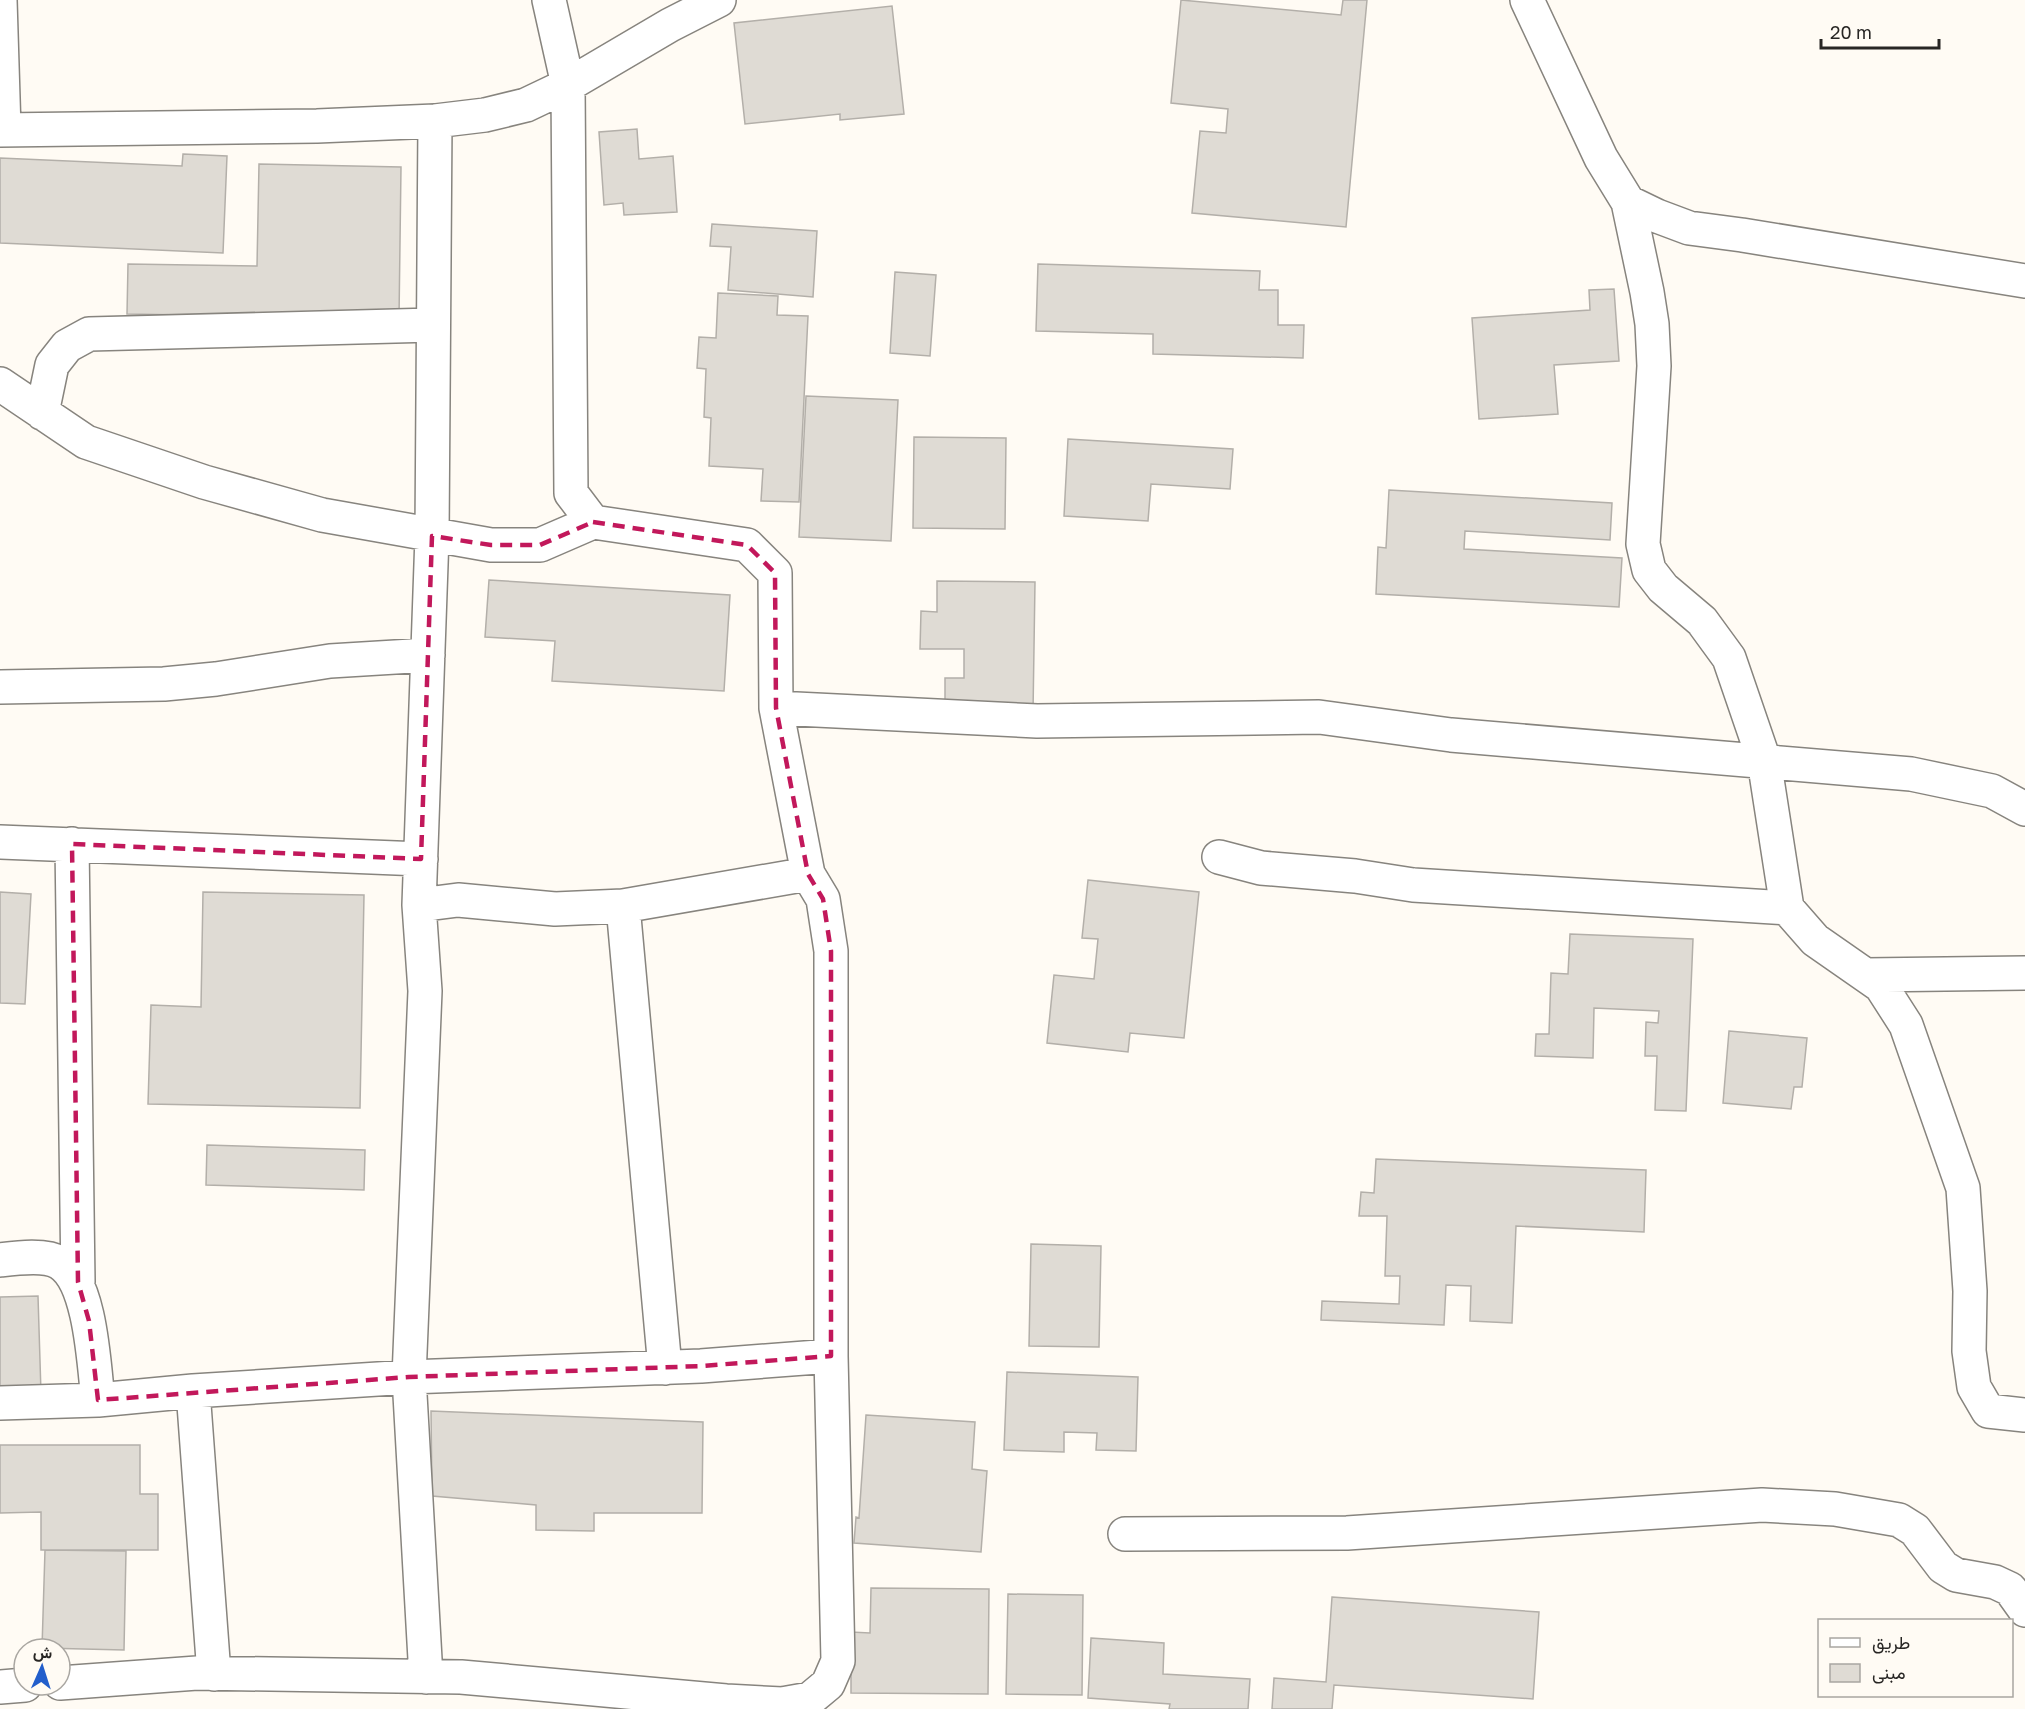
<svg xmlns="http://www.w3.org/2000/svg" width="2025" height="1709" font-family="'Golos Text',Vazirmatn,sans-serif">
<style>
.building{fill:#dfdbd4;stroke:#b3afa9;stroke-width:1.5}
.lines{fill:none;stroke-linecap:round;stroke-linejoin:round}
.minor-casing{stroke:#87847e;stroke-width:36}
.minor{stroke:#fff;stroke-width:33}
.marked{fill:none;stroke:#c2185b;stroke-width:4.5;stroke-dasharray:12 8;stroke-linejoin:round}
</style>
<rect width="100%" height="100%" fill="#fffbf4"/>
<!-- building -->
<path class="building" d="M1181 0 1341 15 1343 0H1367L1346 227 1192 213 1200 131 1226 133 1228 109 1171 103Z
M892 6 904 114 840 120V114L745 124 734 23Z
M637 129 639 159 673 156 677 212 624 215 623 203 604 205 599 132Z
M183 154 227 156 223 253 0 243V158L182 166Z
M259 164 401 167 399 319 127 314 128 264 257 266Z
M712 224 817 231 813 297 728 290 731 247 710 246Z
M1038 264 1260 271 1259 290H1278V325H1304L1303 358 1153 354V334L1036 331Z
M895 272 936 275 930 356 890 353Z
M1614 289 1619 361 1554 365 1558 414 1479 419 1472 318 1590 310 1589 290Z
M718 293 778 296 777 315 808 316 799 502 761 501 763 469 709 466 711 418 704 417 706 369 697 368 699 337 716 338Z
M806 396 898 400 891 541 799 537Z
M914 437 1006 438 1005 529 913 528Z
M1068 439 1233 449 1230 489 1151 484 1148 521 1064 516Z
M1389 490 1612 503 1610 540 1465 531 1464 549 1622 558 1619 607 1376 594 1378 547 1386 548Z
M489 580 730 595 724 691 552 681 555 641 485 637Z
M937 581 1035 582 1033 713 945 712V678H964V649H920L921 611 937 612Z
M1088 880 1199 892 1184 1038 1130 1033 1128 1052 1047 1043 1054 975 1094 979 1098 939 1082 938Z
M0 892 31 894 25 1004 0 1003Z
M203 892 364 895 360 1108 148 1104 151 1005 201 1007Z
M1570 934 1693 939 1686 1111 1655 1110 1657 1056H1645L1646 1022 1658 1023 1659 1011 1594 1008 1593 1058 1535 1056 1536 1034H1549L1551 973 1568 974Z
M1729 1031 1807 1038 1802 1087H1794L1791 1109 1723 1103Z
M207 1145 365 1150 364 1190 206 1185Z
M1376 1159 1646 1170 1644 1232 1516 1226 1512 1323 1470 1321 1471 1286 1446 1285 1444 1325 1321 1320 1322 1301 1399 1304 1400 1276H1385L1387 1216H1359L1361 1192 1374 1193Z
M1031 1244 1101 1246 1099 1347 1029 1346Z
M38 1296 41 1393 0 1394V1297Z
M1007 1372 1138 1377 1136 1451 1096 1450 1097 1433 1064 1432V1452L1004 1450Z
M431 1411 703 1422 702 1513H594V1531L536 1530V1505L432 1496Z
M866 1415 975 1422 972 1469 987 1471 981 1552 854 1543 856 1517 859 1518Z
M0 1445H140V1494H158V1550H41V1512L0 1513Z
M45 1550 126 1551 124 1650 42 1648Z
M871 1588 989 1589 988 1694 851 1693V1632L870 1633Z
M1008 1594 1083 1595 1082 1695 1006 1694Z
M1332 1597 1539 1612 1533 1699 1334 1685 1332 1709H1272L1274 1678 1326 1682Z
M1091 1638 1164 1643 1163 1674 1250 1679 1248 1709H1169L1170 1704 1088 1698Z"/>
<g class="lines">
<!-- minor casing -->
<g class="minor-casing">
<path id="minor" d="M0 0 4 130
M1527 0 1601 158 1628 202 1657 216 1689 228 1742 235 2025 281
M0 130 317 126 435 121 485 115 526 105 568 85 670 25 719 0
M1628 202 1647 292 1652 324 1654 366 1643 544 1649 570 1663 588 1702 621 1729 658 1764 760 1787 908 1815 940 1881 986 1906 1025 1963 1188 1970 1291 1969 1351 1974 1387 1988 1411 2025 1415
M0 384 86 442 204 482 322 515 491 545H540L593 522
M42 413 52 365 67 346 89 334 433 325
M0 687 164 684 216 679 330 661 428 655
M776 708 1037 721 1319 717 1451 735 1911 774 1992 791 2025 809
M0 842 421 859
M72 844 78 1282
M1219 857 1261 868 1355 876 1413 885 1787 908
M419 905 458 900 555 909 623 906 808 874
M623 906 665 1368
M1866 975 2025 973
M0 1260C16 1258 46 1254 60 1263 91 1282 94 1366 98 1400
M193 1391 214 1674
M0 1403 98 1400 193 1391 409 1377 701 1366 831 1356
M1125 1534 1347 1533 1762 1505 1835 1509 1899 1520 1915 1530 1943 1567 1956 1575 1995 1582 2010 1589 2025 1610
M426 1677 409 1377 425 991 419 905 432 536 435 121
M60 1683 197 1673 461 1677 726 1701 782 1704 810 1699 828 1684 838 1661 831 1356V951L823 899 808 874 776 708 775 573 747 545 593 522 571 493 568 85 549 0
M0 1687 25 1685"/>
</g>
<!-- minor -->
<use href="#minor" class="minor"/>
</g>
<!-- marked area -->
<path class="marked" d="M593 522 747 545 775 573 776 708 808 874 823 899 831 951V1356L701 1366 409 1377 98 1400 89 1321 78 1282 72 844 421 859 432 536 491 545H540Z"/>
<!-- legend -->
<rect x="1818" y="1619" width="195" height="78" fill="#fffbf4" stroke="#a9a6a1" stroke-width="1.5"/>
<rect x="1830" y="1638" width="30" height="9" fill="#ffffff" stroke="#a9a6a1" stroke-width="1.5"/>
<text x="1872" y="1649" font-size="18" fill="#282624">طريق</text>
<rect x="1830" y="1664" width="30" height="18" fill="#dfdbd4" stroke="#a9a6a1" stroke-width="1.5"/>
<text x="1872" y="1679" font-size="18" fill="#282624">مبنى</text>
<!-- north arrow -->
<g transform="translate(42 1667) rotate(3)"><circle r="28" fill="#fffbf4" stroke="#a9a6a1" stroke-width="1.5"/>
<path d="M0-4.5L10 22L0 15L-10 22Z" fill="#225ecb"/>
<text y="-9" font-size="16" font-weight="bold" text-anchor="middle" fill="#282624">ش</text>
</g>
<!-- scale -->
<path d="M1821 39v9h118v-9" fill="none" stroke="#282624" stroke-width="3"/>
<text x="1830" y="39" font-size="18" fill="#282624" stroke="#fffbf4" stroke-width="4.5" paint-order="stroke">20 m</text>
</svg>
